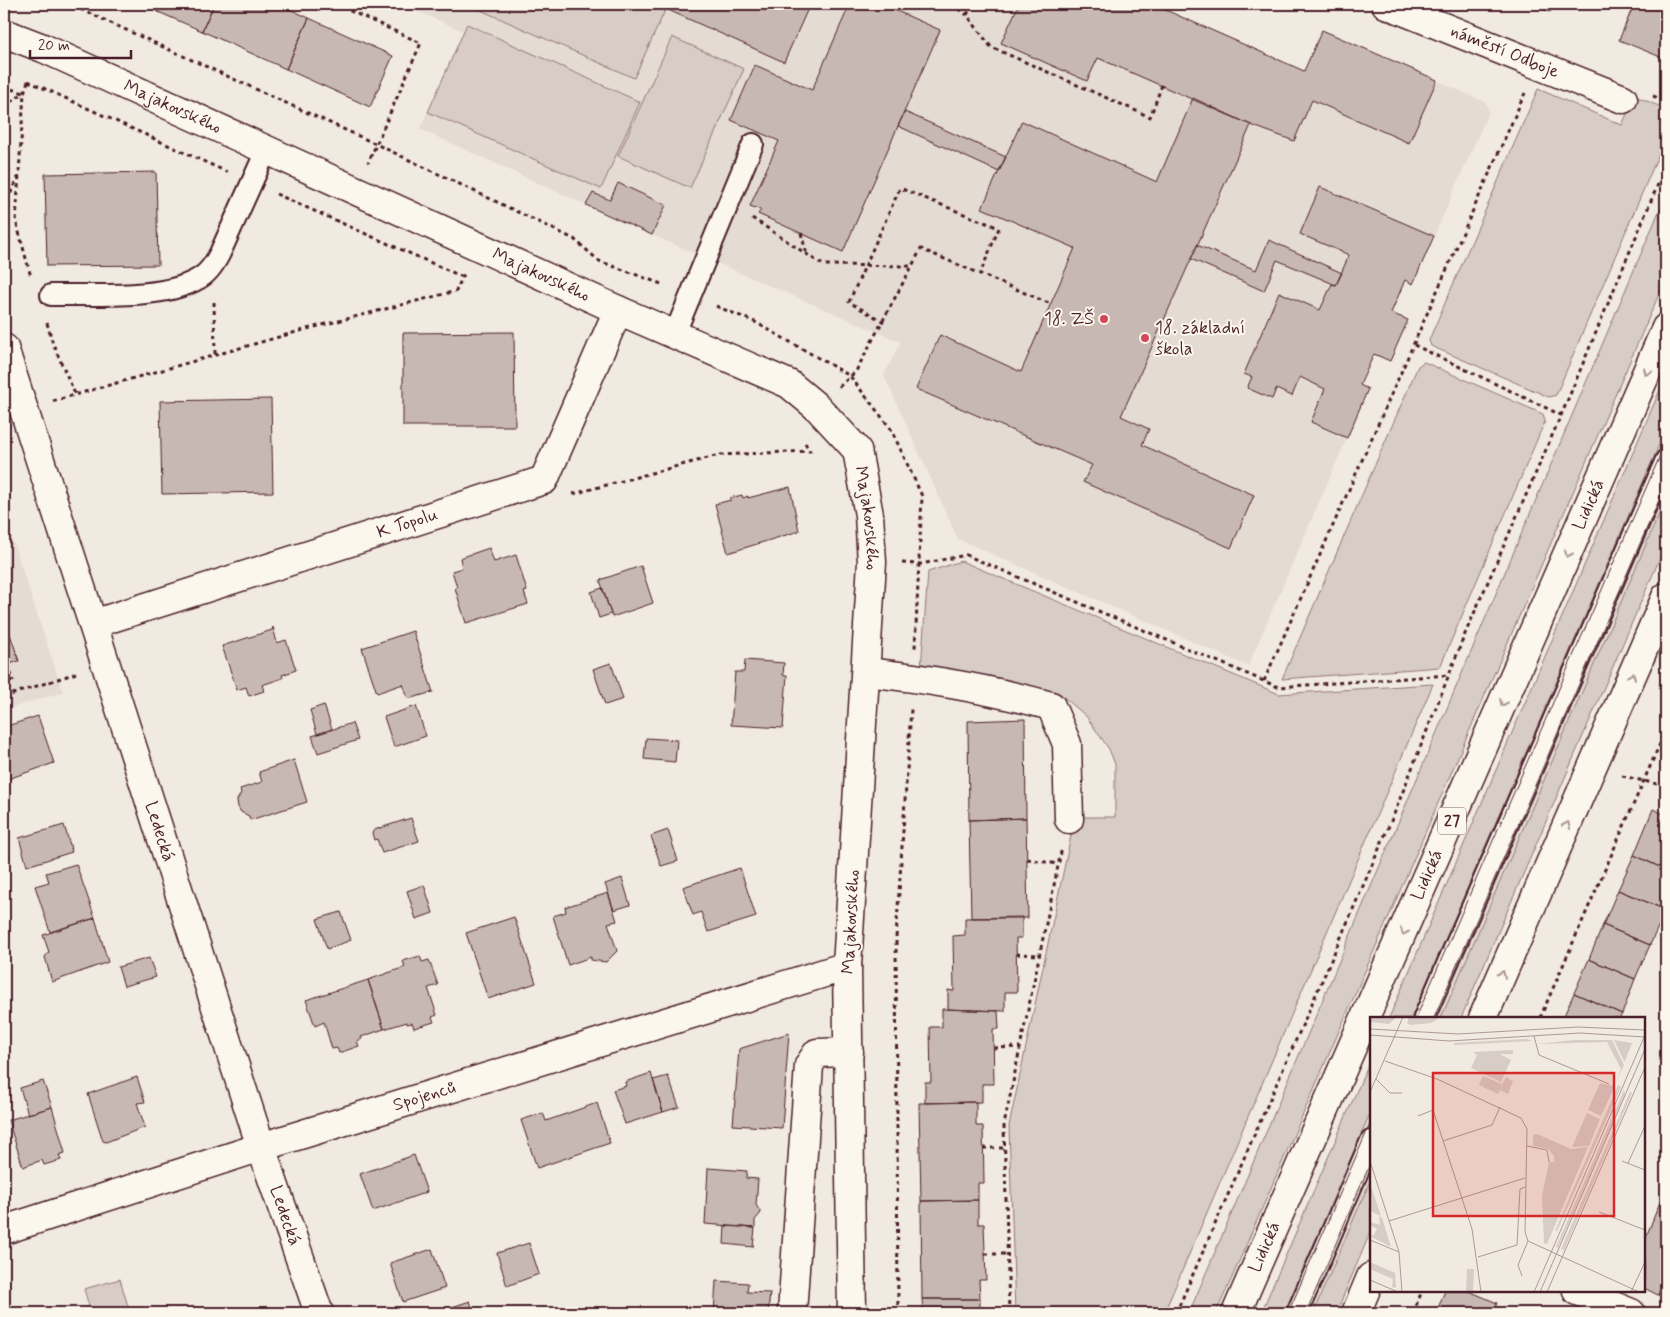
<svg xmlns="http://www.w3.org/2000/svg" width="1670" height="1317" font-family="Mynerve,sans-serif">
<style>
.built{fill:#e4dbd2}
.green{fill:#d8ccc6;stroke:#917678}
.building{fill:#c8b8b3;stroke:#4a1f2b}
.lines{fill:none;stroke-linecap:round;stroke-linejoin:round}
.lane-casing{stroke:#4a1f2b;stroke-width:24}
.street-casing{stroke:#4a1f2b;stroke-width:31}
.primary-casing{stroke:#4a1f2b;stroke-width:31}
.path{stroke:#4a1f2b;stroke-width:3;stroke-dasharray:4 4;stroke-linecap:butt}
.lane{stroke:#fbf7ec;stroke-width:20}
.street{stroke:#fbf7ec;stroke-width:28}
.primary{stroke:#fbf7ec;stroke-width:28}
.tram{stroke:#4a1f2b;stroke-width:1}
.oneway{stroke:#ab9695}
.poi-dot{fill:#d1495b;stroke:#fbf7ec;stroke-width:2}
.labels{text-anchor:middle;dominant-baseline:central;stroke-width:4;stroke-linejoin:round;paint-order:stroke}
.shield{fill:#fbf7ec;stroke:#7f6065;stroke-width:1}
.shield-label{font-size:16px;font-weight:bold;fill:#4a1f2b}
.street-label{font-size:18px;fill:#4a1f2b;stroke:#fbf7ec}
.poi-label{font-size:18px;fill:#4a1f2b;stroke:#fbf7ec;text-anchor:end}
.inset-road{fill:none;stroke:#ae9998;stroke-width:1}
.view{fill:#d62828;fill-opacity:0.15;stroke:#d62828;stroke-width:2.5}
.inset-edge{fill:none;stroke:#4a1f2b;stroke-width:2.5}
</style>
<rect width="100%" height="100%" fill="#f0eae0"/>
<filter id="ink" filterUnits="userSpaceOnUse"><feTurbulence type="fractalNoise" baseFrequency=".02" numOctaves="2"/><feDisplacementMap in="SourceGraphic" scale="10" xChannelSelector="R" yChannelSelector="G"/><feConvolveMatrix kernelMatrix="1 2 1 2 8 2 1 2 1" color-interpolation-filters="sRGB"/></filter>
<g filter="url(#ink)">
<!-- built -->
<path class="built" d="M401 4H1152L1304 70 1322 30 1485 102 1489 111 1413 284 1405 281 1392 313 1408 320 1390 361 1373 354 1360 385 1368 389 1248 666 958 539 884 375 901 342 652 235 420 129 463 31Z
M1666 429V498L1441 1018H1411Z
M4 515 63 692 4 710Z
M1371 1111V1179L1313 1313H1284Z"/>
<!-- green -->
<path class="green" d="M467 4H668L634 78Z
M467 24 640 102 601 189 428 112Z
M672 37 744 69 690 188 618 156Z
M1538 89 1622 125 1635 96 1666 109V137L1556 395 1549 397 1431 346 1429 340Z
M1666 195V278L1231 1280 1216 1313H1189Z
M1424 362 1543 414 1545 421 1440 667 1282 679 1418 366Z
M1666 376V429L1411 1018H1389Z
M1666 498V544L1461 1018H1441Z
M961 561 1279 694 1433 684 1164 1313H1015L1009 1126 1075 817H1115V764L1109 749 1086 716 1066 699 1045 689 921 668 928 572Z
M1371 1058V1111L1284 1313H1261Z
M1371 1179V1231L1336 1313H1313Z
M120 1279 130 1313H91L84 1289Z"/>
<!-- building -->
<path class="building" d="M140 4H214L202 31Z
M214 4H279L309 18 286 69 202 31Z
M668 4H810L784 62 666 9Z
M850 4H881L940 30 843 252 758 214 761 210 750 206 779 141 731 120 755 65 812 90Z
M1019 4H1152L1304 71 1322 30 1437 80 1409 143 1312 100 1294 141 1251 125 1098 58 1087 81 1001 43Z
M1528 4H1553L1550 12Z
M1634 4H1666V50L1663 58 1619 40Z
M309 18 393 56 370 107 286 69Z
M1193 98 1251 125 1121 416 1149 429 1142 445 1254 495 1231 548 1083 482 1092 465 916 389 940 335 1021 372 1075 248 982 208 1022 121 1157 182Z
M905 112 1006 157 999 172 898 126Z
M156 172 158 265 47 266 45 174Z
M618 183 666 205 652 235 586 205 593 193 610 200Z
M1320 187 1434 236 1413 284 1405 280 1391 313 1408 320 1390 361 1374 354 1360 385 1368 389 1347 438 1311 422 1325 389 1300 377 1292 396 1276 389 1272 399 1247 388 1252 377 1244 374 1279 292 1320 310 1332 284 1336 285 1349 255 1300 234Z
M1269 240 1342 273 1336 285 1277 260 1264 291 1191 259 1197 245 1256 270Z
M514 332 515 426H403V333Z
M271 399 273 492 162 494 160 401Z
M790 487 799 531 728 553 715 504 731 500 730 498 742 495 743 498 748 496V498Z
M489 548 494 562 516 555 527 591 524 592 528 604 466 623 455 588 457 587 452 571 462 568 460 558Z
M641 566 653 603 612 617 600 580Z
M602 588 611 614 599 618 591 592Z
M4 616 19 661 4 666Z
M273 627 277 643 286 640 296 670 282 675 283 678 262 685 264 691 249 696 246 687 237 690 222 646 272 630Z
M413 631 433 692 408 699 403 684 377 693 362 648Z
M745 660 784 663 783 675H787L783 728 731 725 735 672H744Z
M611 663 623 699 605 705 593 669Z
M324 705 332 729 317 734 310 710Z
M416 706 426 736 394 747 384 717Z
M38 716 54 763 5 780 4 727Z
M1025 719 1026 818 969 820 968 721Z
M352 723 358 740 318 753 312 736Z
M646 738 677 740 675 762 644 759Z
M294 760 307 802 250 820 249 816 241 812 238 807 237 800 241 793 240 789 262 782 259 772Z
M1653 809 1666 815V870L1634 855Z
M411 818 419 841 382 853 377 839 374 840 372 833 374 830Z
M1026 818 1028 918H971L969 820Z
M64 825 72 852 27 866 19 838Z
M668 830 678 861 661 866 651 836Z
M1634 855 1666 870V910L1618 890Z
M76 864 95 918 50 932 35 886 49 882 46 873Z
M740 868 756 917 708 932 701 912 693 915 683 887Z
M622 878 630 905 614 910 605 884Z
M424 885 433 913 416 919 407 891Z
M1618 890 1666 910V917L1663 916 1650 945 1603 925Z
M608 893 617 921 608 923 617 951 606 962 591 960V957L568 965 553 916 566 912 565 907Z
M341 912 351 940 327 949 317 919Z
M514 917 536 983 488 999 466 933Z
M1022 917V938H1016L1017 992H1005V1011L948 1009V990L954 991 953 936 965 935V918Z
M95 918 108 962 52 982 45 957 49 952 43 935Z
M1603 925 1650 945 1635 979 1589 959Z
M420 956 422 962 429 960 438 985 428 988 437 1015 432 1017 434 1022 414 1028 412 1023 407 1024V1022L384 1029 368 980 405 967 403 961Z
M149 958 156 977 124 986 118 967Z
M1589 959 1635 979 1622 1014 1574 993Z
M368 980 384 1029 361 1037 362 1039 357 1041 359 1046 339 1053 337 1048 332 1049 324 1022 315 1026 306 1000Z
M1574 993 1622 1014 1620 1018H1563Z
M942 1009 998 1011 999 1029H993L994 1084H982V1102L925 1103V1082H931L930 1027H942Z
M789 1033 782 1128 733 1125 739 1049Z
M4 1045 11 1064 4 1067Z
M651 1073 663 1112 625 1124 613 1090 626 1086 625 1082Z
M668 1076 679 1107 663 1112 653 1080Z
M137 1077 145 1102 137 1103 145 1127 106 1142 103 1141 88 1094Z
M43 1081 52 1107 28 1114 20 1088Z
M976 1102V1126H983L984 1183H978V1200L921 1201 919 1103Z
M597 1103 610 1143 537 1168 521 1120 543 1113 546 1121Z
M52 1107 65 1153 59 1155 61 1160 44 1165 42 1160 23 1167 8 1120Z
M414 1155 427 1192 373 1211 360 1174Z
M708 1168 747 1171 746 1178 758 1179 756 1205 761 1213 755 1220V1228L705 1224Z
M978 1200V1224H984L986 1280H979L980 1299H922L921 1201Z
M1660 1202 1666 1204V1277L1658 1295 1644 1288V1242Z
M725 1226 755 1228 753 1247 724 1244Z
M529 1243 539 1274 507 1286 497 1253Z
M432 1249 445 1288 403 1302 390 1263Z
M1666 1277V1298L1658 1295Z
M716 1281 748 1283 747 1292 770 1293 768 1313H714Z
M1445 1291H1469L1497 1303 1493 1313H1436Z
M922 1299H980V1313H923Z
M470 1301 474 1313H434Z"/>
<g class="lines">
<!-- lane casing -->
<g class="lane-casing">
<path id="lane" d="M51 295C92 294 163 300 198 279 208 274 215 263 220 253L266 151
M675 333 753 144
M1424 1018 1666 460
M1297 1313 1371 1141"/>
</g>
<!-- street casing -->
<g class="street-casing">
<g id="street">
<path id="s1" d="M1386 4 1623 99"/>
<path id="s2" d="M4 33 43 48 618 310 789 384 818 408 857 450 869 515 872 562 847 966 852 1313"/>
<path id="s3" d="M4 348 261 1147 319 1313"/>
<path id="s4" d="M93 624 544 480 618 310"/>
<path d="M866 672C930 679 989 689 1051 706L1067 744 1069 819"/>
<path id="s5" d="M4 1230 261 1147 847 966"/>
<path d="M1577 1291 1631 1313"/>
<path d="M792 1313 809 1065 817 1053 849 1052"/>
</g>
</g>
<!-- primary casing -->
<g class="primary-casing">
<g id="primary">
<path d="M1483 1018 1666 597"/>
<path id="s6" d="M1236 1313 1666 328"/>
<path d="M1356 1313 1371 1277"/>
</g>
</g>
<!-- path -->
<path class="path" d="M57 4 78 8 376 144 574 239 599 261 664 285
M335 4 421 43 368 163
M952 4 967 15
M972 4 967 15 991 47 1150 117 1162 85
M28 81 227 172
M28 81 24 93 16 221 31 277
M4 87 24 93
M1653 96 1666 101
M4 106 24 93
M276 194 463 277
M4 208 18 177
M752 218 823 265 912 266
M801 233 807 255
M214 302 215 354
M716 306 755 322 850 376 891 429 922 496 915 648
M884 322 849 302 900 188 999 228 980 274
M47 323 53 344 75 394
M1414 345 1561 415
M839 387 856 371 921 249 1051 304
M53 401 307 329 456 291 464 274
M573 494 719 455 810 451 805 443
M902 563 921 564 966 555 1278 687 1448 675
M4 674 10 671 13 680 4 683
M1264 681 1525 93
M4 697 76 673
M1622 776 1666 786
M1027 859 1058 864
M1016 954 1039 955
M1540 1018 1666 730
M994 1048 1020 1047
M983 1148H1004
M985 1254H1007
M898 1313 896 938 911 709
M1009 1313 1004 1125 1062 847
M1176 1313 1335 951 1394 814 1465 634 1566 404 1666 165
M1413 1313 1422 1291"/>
<!-- lane -->
<use href="#lane" class="lane"/>
<!-- street -->
<use href="#street" class="street"/>
<!-- primary -->
<use href="#primary" class="primary"/>
<!-- tram -->
<path class="tram" d="M1416 1018 1666 442
M1434 1018 1666 484
M1288 1313 1371 1122
M1306 1313 1371 1162"/>
</g>
<!-- one-way arrows -->
<defs><path id="oneway-chevron" d="M-2-3.5L2.5 0L-2 3.5" fill="none" stroke-width="1.6" stroke-linecap="round" stroke-linejoin="round" transform="scale(1.25)"/></defs>
<g class="oneway">
<use href="#oneway-chevron" transform="translate(1647 372) rotate(113)"/>
<use href="#oneway-chevron" transform="translate(1568 554) rotate(114)"/>
<use href="#oneway-chevron" transform="translate(1632 676) rotate(-67)"/>
<use href="#oneway-chevron" transform="translate(1503 703) rotate(114)"/>
<use href="#oneway-chevron" transform="translate(1567 825) rotate(-66)"/>
<use href="#oneway-chevron" transform="translate(1404 932) rotate(114)"/>
<use href="#oneway-chevron" transform="translate(1502 974) rotate(-66)"/>
</g>
</g>
<!-- markers -->
<g class="poi-dot">
<circle cx="1104" cy="319" r="5"/>
<circle cx="1145" cy="338" r="5"/>
</g>
<g class="labels">
<!-- shield labels -->
<rect class="shield" x="1438" y="807.5" width="28" height="27" rx="4"/>
<g class="shield-label">
<text x="1452" y="821">27</text>
</g>
<!-- street labels -->
<g class="street-label">
<text stroke="none"><textPath href="#s1" startOffset="128">náměstí Odboje</textPath></text>
<text stroke="none"><textPath href="#s2" startOffset="184">Majakovského</textPath></text>
<text stroke="none"><textPath href="#s2" startOffset="589">Majakovského</textPath></text>
<text stroke="none"><textPath href="#s6" startOffset="882">Lidická</textPath></text>
<text stroke="none"><textPath href="#s2" startOffset="1024">Majakovského</textPath></text>
<text stroke="none"><textPath href="#s4" startOffset="330">K Topolu</textPath></text>
<text stroke="none"><textPath href="#s3" startOffset="508">Ledecká</textPath></text>
<text stroke="none"><textPath href="#s6" startOffset="478">Lidická</textPath></text>
<text transform="translate(851 922) rotate(-87)">Majakovského</text>
<text stroke="none"><textPath href="#s5" startOffset="441">Spojenců</textPath></text>
<text stroke="none"><textPath href="#s3" startOffset="912">Ledecká</textPath></text>
<text stroke="none"><textPath href="#s6" startOffset="72">Lidická</textPath></text>
</g>
<!-- poi labels -->
<g class="poi-label">
<text x="1094" y="319">18. ZŠ</text>
<text x="1155" y="328" text-anchor="start">18. základní<tspan x="1155" dy="21">škola</tspan></text>
</g>
</g>
<!-- overview -->
<g transform="translate(1370 1017)">
<rect width="275" height="275" fill="#f0eae0"/>
<path d="M0 0H27L19 7 0 5ZM39 0H66L68 2 61 6 40 8 37 6ZM157 22 162 24 84 28V26ZM204 23H242L254 48 245 67 251 52 237 25 167 27ZM244 23 262 26 255 44H254ZM143 33V37H130L141 43 131 65 101 51 107 38 103 35ZM113 59 132 67 136 60 143 64 138 77 130 73 128 77 109 68ZM230 66 245 69 231 99 218 93ZM248 68 251 70 187 214H185ZM254 73 255 77 188 231 186 230ZM260 75 262 76 194 233 191 232ZM217 96 230 102 219 129 202 130ZM167 117 201 132 218 130 177 227 174 226 172 179 179 145H184V139L178 132 163 129V118ZM0 166 11 199 0 194ZM9 199 12 201 21 230 0 219 4 218 7 212 0 208V205L10 208ZM0 245 25 256 26 271 22 270 23 262 0 252ZM97 252H104L103 275H96Z" fill="#d8ccc6"/>
<path class="inset-road" d="M0 12 88 17 208 10 275 13M0 18 79 24 210 16 275 20M164 19 169 38 239 67M15 44 67 62 151 101 157 112 155 215 158 224 269 275M6 62 20 76H32M0 75 33 0M48 99 63 93 102 212 111 275M73 124 122 108 130 90M157 129 177 133 179 145M0 144 29 235 32 275M252 144 275 153M258 146 275 109M229 195 275 213M19 204 155 161M0 223 29 235M108 240 147 228 150 172 155 170M152 259 148 248 158 224M0 263 28 275M164 275 275 18M170 275 275 32M177 275 275 50M261 275 275 245"/>
<path class="view" d="M63 56H244V199H63Z"/>
<rect width="275" height="275" class="inset-edge"/>
</g>
<!-- margin -->
<rect width="1670" height="1317" fill="none" stroke="#fbf7ec" stroke-width="20"/>
<rect x="10" y="10" width="1650" height="1297" fill="none" stroke="#4a1f2b" stroke-width="2" filter="url(#ink)"/>
<!-- scale -->
<path d="M30 50v8h101v-8" fill="none" stroke="#4a1f2b" stroke-width="2.5"/>
<text x="38" y="50" font-size="15" fill="#4a1f2b" stroke="#fbf7ec" stroke-width="4" paint-order="stroke">20 m</text>
</svg>
